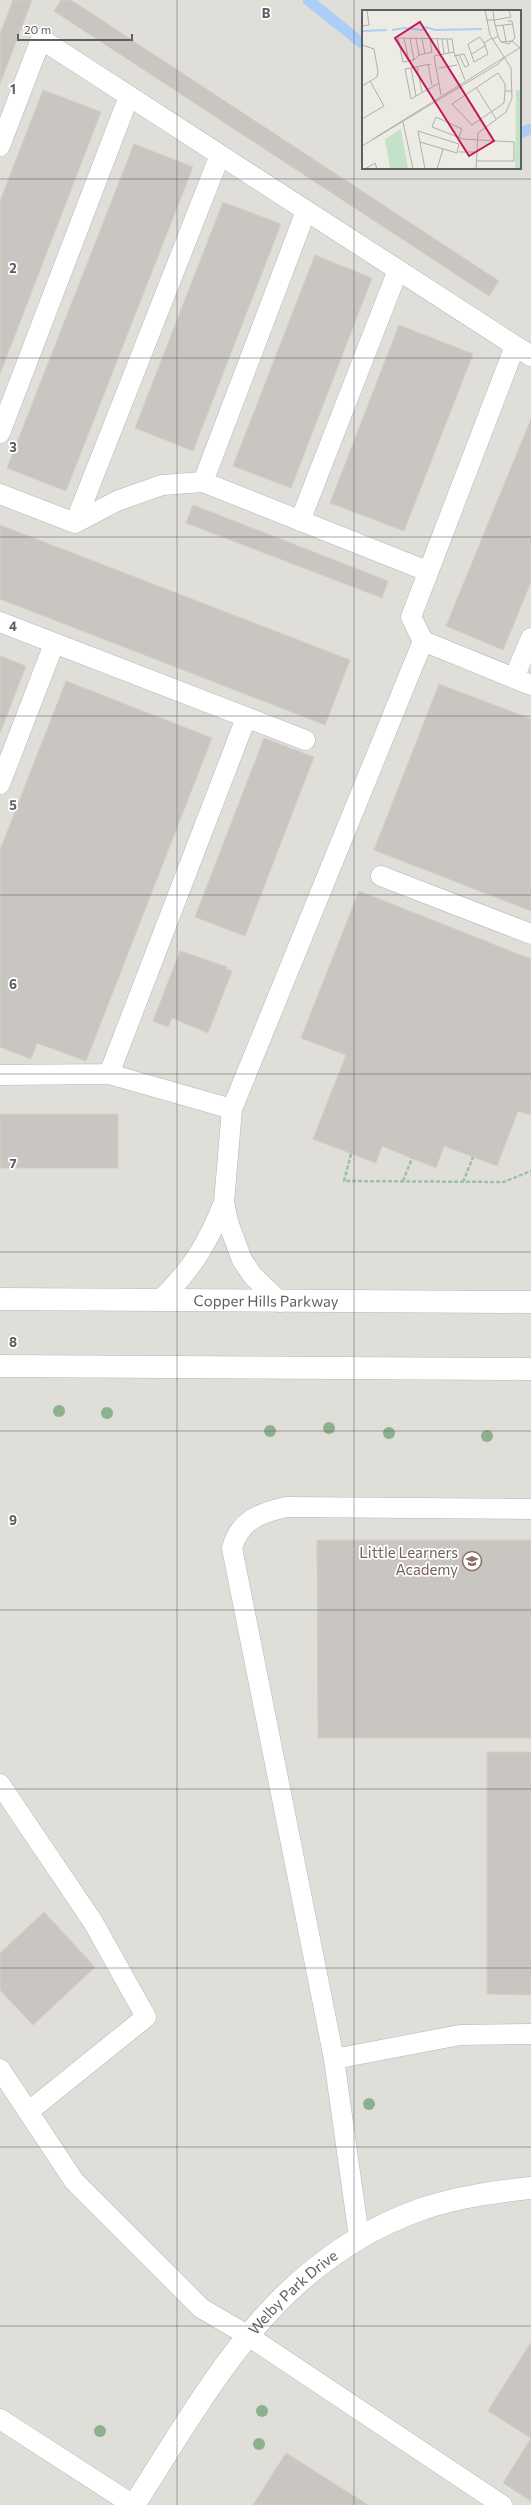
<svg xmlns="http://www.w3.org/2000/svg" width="531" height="2505" font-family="Commissioner,sans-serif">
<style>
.industrial{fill:#dfded9;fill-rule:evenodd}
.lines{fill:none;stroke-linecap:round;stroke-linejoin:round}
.stream{stroke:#accdf6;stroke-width:11}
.building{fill:#c9c6c1;stroke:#d1cfc3}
.service-casing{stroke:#b5b6ba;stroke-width:21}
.tertiary-casing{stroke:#b5b6ba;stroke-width:23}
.secondary-casing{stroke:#b6b8bd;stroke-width:23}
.path{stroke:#9cc0aa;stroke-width:2.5;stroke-dasharray:4 2;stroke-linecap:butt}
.service{stroke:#fff;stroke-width:20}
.tertiary{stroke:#fff;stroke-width:22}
.secondary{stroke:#fff;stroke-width:22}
.tree{fill:#8db18f}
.grid{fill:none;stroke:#5c5f63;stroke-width:1;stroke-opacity:0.55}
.labels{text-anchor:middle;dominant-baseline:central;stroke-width:3.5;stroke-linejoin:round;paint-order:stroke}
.street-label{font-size:15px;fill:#5c5f63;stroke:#fff}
.education-label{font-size:15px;fill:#785e54;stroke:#fff;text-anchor:end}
.inset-river{fill:none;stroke:#accdf6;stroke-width:2}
.inset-road{fill:none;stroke:#afb0ac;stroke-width:1}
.view{fill:#c2185b;fill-opacity:0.15;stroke:#c2185b;stroke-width:2}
.inset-edge{fill:none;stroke:#5c5f63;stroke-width:2}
.grid-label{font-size:13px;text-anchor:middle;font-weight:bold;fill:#5c5f63;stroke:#fff;stroke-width:3.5;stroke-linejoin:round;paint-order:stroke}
</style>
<rect width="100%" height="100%" fill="#edece4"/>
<!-- industrial -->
<path class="industrial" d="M0 0H531V2505H0ZM363 11H520V168H363Z"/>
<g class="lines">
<!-- stream -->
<path class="stream" d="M308 0 363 44
M520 133 531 129"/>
</g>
<!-- building -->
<path class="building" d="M13 0H32L0 84V34Z
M61 0H71L499 281 489 296 54 11Z
M43 90 101 112 0 374V201Z
M134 144 193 167 66 491 7 468Z
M223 202 281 224 193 451 135 428Z
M315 255 372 278 291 488 233 466Z
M399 325 473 354 404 531 330 503Z
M531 419V582L503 650 446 626Z
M193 505 388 581 382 598 186 523Z
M0 525 350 660 325 725 0 599Z
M0 656 26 666 0 733Z
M66 681 212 738 86 1061 37 1043 31 1059 0 1047V850Z
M439 684 531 719V911L374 850Z
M264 738 314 757 245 936 195 917Z
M359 891 531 959V1115L518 1111 497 1166 444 1146 436 1168 382 1146 376 1163 313 1139 346 1055 301 1038Z
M180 951 227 967 226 969 232 971 208 1033 172 1018 168 1027 153 1021Z
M0 1114H118V1168H0Z
M317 1540H531V1738H318Z
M487 1752H531V1995L487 1994Z
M44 1912 95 1967 33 2025 0 1990V1953Z
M531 2342V2501L503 2483 531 2438 488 2411Z
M286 2453 368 2505H253Z"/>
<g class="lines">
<!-- service casing -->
<g class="service-casing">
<path id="service" d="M0 146 41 39 531 356
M0 433 129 96
M203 482 306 211
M0 494 75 523 117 501 162 485 203 482 427 571
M300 521 398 270
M75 523 220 155
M0 622 305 740
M423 641 411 617 515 346
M514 678 531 638
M0 784 54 644
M381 876 531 934
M109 1074 246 718
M0 1075 109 1074 232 1109
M159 1301C190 1272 209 1242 224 1202
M280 1302 253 1276 242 1260 228 1222 224 1202 232 1109 423 641 531 685
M531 1509 286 1507C260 1513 240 1520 232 1548L334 2059 460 2035 531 2034
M0 1784 93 1922 146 2017 28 2112
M334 2059 359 2237
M0 2069 74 2181 201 2308 247 2335 502 2505
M0 2419 133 2505"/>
</g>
<!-- tertiary casing -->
<g class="tertiary-casing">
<g id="tertiary">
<path id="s1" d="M134 2505C212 2383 276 2260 422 2209 457 2197 494 2192 531 2188"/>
</g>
</g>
<!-- secondary casing -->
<g class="secondary-casing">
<g id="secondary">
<path id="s2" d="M0 1299 531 1302"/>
<path d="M0 1366 531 1369"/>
</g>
</g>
<!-- path -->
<path class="path" d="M351 1154 344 1181 504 1182 531 1171
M403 1181 412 1158
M463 1182 473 1157"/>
<!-- service -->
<use href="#service" class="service"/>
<!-- tertiary -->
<use href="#tertiary" class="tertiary"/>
<!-- secondary -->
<use href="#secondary" class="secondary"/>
</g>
<!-- trees -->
<g class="tree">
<circle cx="59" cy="1411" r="6"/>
<circle cx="107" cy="1413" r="6"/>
<circle cx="329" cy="1428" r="6"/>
<circle cx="270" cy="1431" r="6"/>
<circle cx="389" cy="1433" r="6"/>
<circle cx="487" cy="1436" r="6"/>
<circle cx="369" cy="2104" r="6"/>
<circle cx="262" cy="2411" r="6"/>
<circle cx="100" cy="2431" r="6"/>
<circle cx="259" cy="2444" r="6"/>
</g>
<!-- grid -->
<path class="grid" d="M177 0V2505M354 0V2505M0 179H531M0 358H531M0 537H531M0 716H531M0 895H531M0 1074H531M0 1252H531M0 1431H531M0 1610H531M0 1789H531M0 1968H531M0 2147H531M0 2326H531"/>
<!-- icons -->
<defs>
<g id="school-ring" transform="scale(1)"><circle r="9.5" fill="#fff" stroke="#8d6e63" stroke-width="1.5"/><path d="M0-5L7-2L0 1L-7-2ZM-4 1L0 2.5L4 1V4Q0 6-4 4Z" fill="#8d6e63"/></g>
</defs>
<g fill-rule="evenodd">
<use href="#school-ring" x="472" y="1561"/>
</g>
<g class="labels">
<!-- street labels -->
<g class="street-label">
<text stroke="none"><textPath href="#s2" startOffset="266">Copper Hills Parkway</textPath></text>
<text stroke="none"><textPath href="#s1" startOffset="267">Welby Park Drive</textPath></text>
</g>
<!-- education labels -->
<g class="education-label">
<text x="458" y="1552">Little Learners<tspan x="458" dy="17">Academy</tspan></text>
</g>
</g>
<!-- overview -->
<g transform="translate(362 10)">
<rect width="159" height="159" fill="#edece4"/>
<path d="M154 80H159V159H153ZM39 119 46 159H28L23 129Z" fill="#c3e2c7"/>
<path class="inset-river" d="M30 20 43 18 60 20 64 17 73 20 120 19M0 21 25 20"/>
<path class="inset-road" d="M124 10H132L131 0M141 15 144 31M0 16 7 15 5 0M133 16 151 14M136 26 139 32 150 31 158 38M42 28 47 51M48 29 52 50M54 29 57 45M60 29 63 44M68 29 70 43M75 29 78 45M80 29 82 44M85 29 87 43M131 29 136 26 132 10 149 7 147 0M139 32 147 34 153 28 150 11H146M122 33 118 27 106 34 112 52 126 44 122 33 130 28M0 35 12 39 16 62 15 67 0 76M70 42 57 45 52 50 41 52 36 28 90 29 92 42M110 44 124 35M92 46 102 44 107 55 103 57 97 45M66 54 70 75M69 54 43 59 49 89 77 73M55 57 60 82M49 58 54 86M77 58 95 55M114 77 134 109M143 81 142 93 110 115 90 94 136 63 143 74V81H150M79 85 72 46 92 42 103 70M0 109 22 96 8 71M41 112 51 159M97 127 100 119 74 107 70 117 101 129 152 132V151H114M11 129 159 37M58 132 95 143 97 134 56 121 58 132 63 159M0 136 136 54 142 48M97 142H114M3 159 13 153 15 159M75 159 81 139M114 159 116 123 144 102 150 88 149 58 128 25 123 0"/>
<path class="view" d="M58 12 132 131 107 146 33 28Z"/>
<rect width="159" height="159" class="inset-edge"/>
</g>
<g class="grid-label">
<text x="266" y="18">B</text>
<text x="13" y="94">1</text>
<text x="13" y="273">2</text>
<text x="13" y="452">3</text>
<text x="13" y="631">4</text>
<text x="13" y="810">5</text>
<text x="13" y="989">6</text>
<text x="13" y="1168">7</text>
<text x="13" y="1347">8</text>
<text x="13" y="1525">9</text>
</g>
<!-- scale -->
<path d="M18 34v6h114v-6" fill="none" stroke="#5c5f63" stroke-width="2"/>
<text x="24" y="34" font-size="12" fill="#5c5f63" stroke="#ffffff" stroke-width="3" paint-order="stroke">20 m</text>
</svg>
